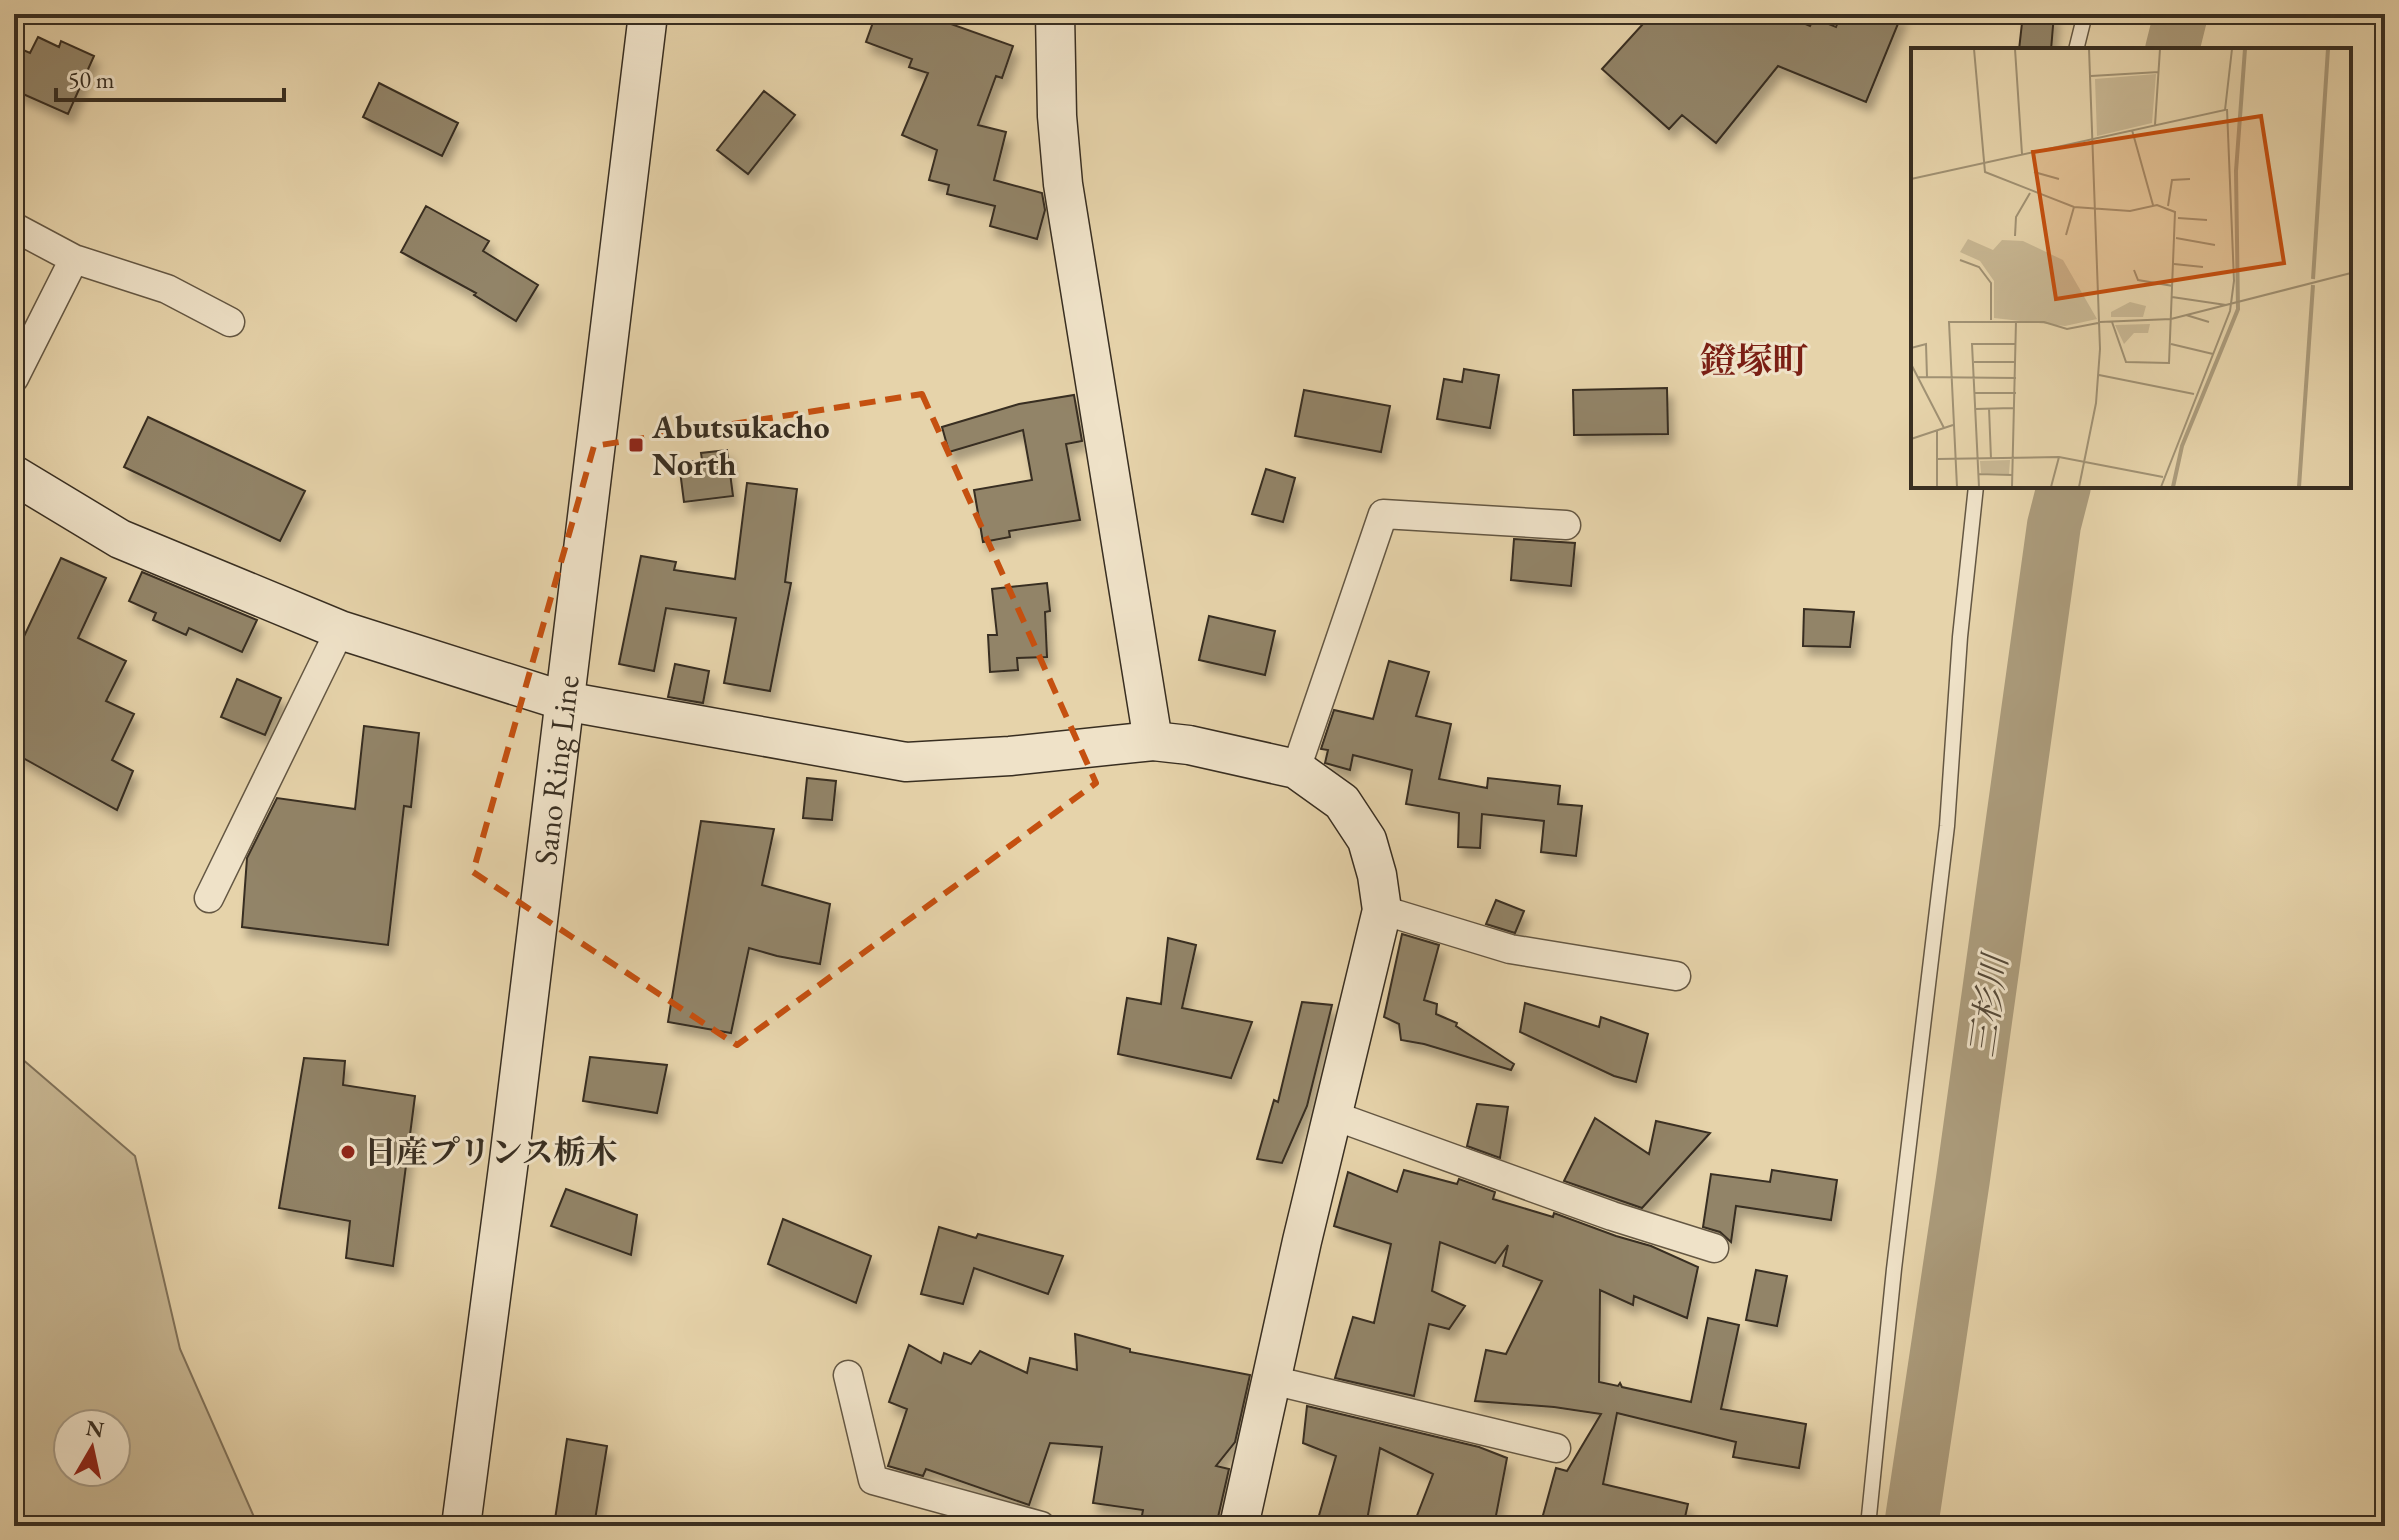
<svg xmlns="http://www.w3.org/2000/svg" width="2399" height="1540" font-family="'EB Garamond','Noto Serif JP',serif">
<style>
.green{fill:#c8b793;stroke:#80725a;stroke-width:2;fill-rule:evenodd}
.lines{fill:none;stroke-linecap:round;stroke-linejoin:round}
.river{stroke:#ab9b7b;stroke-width:54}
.building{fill:#928468;stroke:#382e21;stroke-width:2;filter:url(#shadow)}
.lane-casing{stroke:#645743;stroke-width:17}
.street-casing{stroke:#645743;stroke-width:31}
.secondary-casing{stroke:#382e21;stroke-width:41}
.lane{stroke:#efe2c8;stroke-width:14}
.street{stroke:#efe2c8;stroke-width:28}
.secondary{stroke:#efe2c8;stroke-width:38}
.marked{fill:none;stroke:#c55010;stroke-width:6;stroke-dasharray:16 10;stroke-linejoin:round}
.poi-dot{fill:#8f2418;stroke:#efe2c8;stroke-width:3}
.labels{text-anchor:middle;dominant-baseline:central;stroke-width:6;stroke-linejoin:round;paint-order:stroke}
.poi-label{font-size:32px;font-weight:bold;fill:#382e21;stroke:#efe2c8;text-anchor:start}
.street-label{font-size:32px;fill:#382e21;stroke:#efe2c8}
.water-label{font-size:34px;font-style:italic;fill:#554938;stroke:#efe2c8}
.quarter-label{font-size:36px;font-weight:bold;fill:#7a1f14;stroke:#efe2c8}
.inset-river{fill:none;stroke:#ab9b7b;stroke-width:4}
.inset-road{fill:none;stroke:#a09173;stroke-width:2}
.view{fill:#c55010;fill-opacity:0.15;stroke:#c55010;stroke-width:4}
.inset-edge{fill:none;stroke:#382e21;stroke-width:4}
</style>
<defs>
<filter id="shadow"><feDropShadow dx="5" dy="9" stdDeviation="4" flood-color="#0004"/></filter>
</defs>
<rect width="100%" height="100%" fill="#e6d3aa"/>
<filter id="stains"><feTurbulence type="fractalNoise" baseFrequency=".0025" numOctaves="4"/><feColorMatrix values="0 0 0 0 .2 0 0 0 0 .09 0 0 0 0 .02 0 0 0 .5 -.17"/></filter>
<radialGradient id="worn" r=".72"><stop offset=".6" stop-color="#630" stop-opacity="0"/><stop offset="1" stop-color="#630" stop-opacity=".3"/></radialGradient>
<!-- green -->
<path class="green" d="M14 1052 135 1156 180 1349 258 1526H14ZM68 1424H116V1472H68Z"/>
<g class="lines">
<!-- river -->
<path class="river" d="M2172 50 2181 14
M1911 1526 1963 1179 2054 525 2064 486"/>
</g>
<!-- building -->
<path class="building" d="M876 14H923L1013 46 1002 78 996 76 978 125 1006 132 994 180 1042 193 1045 210 1037 239 990 226 995 206 947 194 949 185 929 180 937 150 902 135 928 73 909 67 912 59 866 42Z
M1652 14H1782L1810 26 1814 18 1836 27 1841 14H1902L1866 102 1778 66 1716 143 1682 115 1669 129 1602 69Z
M2023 14H2054L2051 50H2019Z
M38 37 59 47 61 41 94 56 68 114 14 90V46L30 53Z
M379 83 458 123 442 156 363 117Z
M764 91 795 115 748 174 717 150Z
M426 206 489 241 483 251 538 285 516 321 474 295 476 293 401 252Z
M1464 369 1499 375 1490 428 1437 419 1444 379 1462 382Z
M1667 388 1668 434 1574 435 1573 390Z
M1304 390 1390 406 1381 452 1295 436Z
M1074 395 1082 441 1066 444 1080 520 1009 531 1010 537 983 542 974 490 1032 480 1023 430 949 452 942 427 1019 404Z
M148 417 305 491 280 541 124 467Z
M727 450 733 496 684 502 679 463 702 460 701 453Z
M1266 469 1295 478 1283 522 1252 514Z
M747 483 797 489 785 582 791 583 770 691 724 683 736 618 666 608 654 671 619 664 641 556 676 562 674 570 735 579Z
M1514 539 1575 543 1571 586 1511 580Z
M61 558 106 578 78 638 126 661 106 701 134 714 112 760 133 771 117 810 14 753V668L22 651 18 649Z
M142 572 257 620 242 652 189 628 186 635 153 620 156 613 129 601Z
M1047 583 1050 611 1045 612 1047 657 1017 658 1018 670 990 672 988 635H997L992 589Z
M1804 609 1854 612 1850 647 1803 646Z
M1209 616 1275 631 1265 675 1199 660Z
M1389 661 1429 672 1416 716 1451 724 1439 779 1487 788 1488 778 1560 786 1558 804 1582 806 1576 856 1541 852 1544 821 1482 814 1480 848 1458 847 1459 813 1406 804 1412 770 1353 755 1350 770 1325 763 1328 750 1321 749 1334 710 1373 719Z
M675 664 709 671 703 703 668 697Z
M237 679 281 698 265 735 221 717Z
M364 726 419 733 411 807 404 806 388 945 242 927 247 858 277 798 355 809Z
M807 778 836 781 832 820 803 818Z
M701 821 774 829 762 885 830 904 820 964 777 956 749 948 731 1033 668 1022Z
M1496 900 1524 911 1515 933 1486 924Z
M1402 934 1439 945 1424 1000 1437 1004 1436 1014 1457 1023 1456 1026 1514 1064 1511 1070 1424 1044 1401 1040 1399 1024 1384 1017Z
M1168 938 1196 945 1182 1008 1252 1022 1231 1078 1118 1054 1127 998 1161 1004Z
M1302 1002 1332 1005 1307 1106 1282 1163 1257 1159 1274 1100 1278 1102Z
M1525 1003 1599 1027 1601 1017 1648 1034 1636 1082 1614 1076 1520 1032Z
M590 1057 667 1065 657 1113 583 1101Z
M304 1058 345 1061 343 1085 415 1096 393 1266 346 1258 350 1221 279 1208Z
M1477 1104 1508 1107 1500 1158 1467 1146Z
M1595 1118 1649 1154 1656 1121 1710 1133 1642 1208 1564 1181Z
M1404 1170 1457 1184 1459 1179 1495 1192 1493 1199 1553 1217 1554 1213 1616 1236 1651 1246 1698 1267 1687 1318 1634 1296 1633 1305 1600 1290 1599 1382 1618 1386 1620 1383 1622 1387 1691 1402 1708 1318 1739 1325 1721 1409 1806 1424 1799 1468 1733 1457 1736 1442 1617 1413 1603 1484 1688 1504 1683 1526H1635L1600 1518 1598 1526H1540L1556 1468 1567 1471 1601 1414 1554 1407 1475 1401 1486 1350 1506 1354 1542 1281 1503 1266 1508 1245 1495 1263 1440 1242 1432 1291 1465 1306 1449 1329 1429 1324 1414 1396 1335 1378 1353 1317 1374 1323 1391 1244 1334 1226 1348 1172 1397 1192Z
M1772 1170 1837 1180 1831 1220 1736 1206 1731 1242 1720 1232 1703 1227 1711 1174 1770 1182Z
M566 1189 637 1215 631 1255 551 1226Z
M783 1219 871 1256 856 1303 768 1264Z
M939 1227 976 1238 978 1234 1063 1256 1048 1294 974 1268 963 1304 921 1294Z
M1756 1270 1787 1276 1777 1326 1746 1320Z
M1075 1334 1130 1349V1352L1250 1375 1235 1442 1216 1466 1229 1469 1216 1526H1140L1143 1510 1093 1503 1102 1447 1050 1443 1029 1505 926 1469 923 1476 888 1466 907 1409 889 1402 909 1345 941 1363 944 1353 971 1364 980 1351 1027 1373 1030 1358 1077 1370Z
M1307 1406 1479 1447 1507 1458 1494 1526H1413L1433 1474 1380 1448 1366 1526H1316L1336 1456 1303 1443Z
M567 1439 607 1446 594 1526H554Z"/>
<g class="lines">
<!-- lane casing -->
<g class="lane-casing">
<path id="lane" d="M2076 50 2085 14
M1868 1526 1894 1269 1947 826 1960 637 1976 486"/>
</g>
<!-- street casing -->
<g class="street-casing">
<path id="street" d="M14 227 74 259 167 289 230 322
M14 378 74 259
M1296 769 1383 514 1566 525
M209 898 340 630
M1382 910 1510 949 1676 976
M1332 1115 1612 1216 1714 1248
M848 1375 873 1480 1041 1526
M1272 1380 1556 1448"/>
</g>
<!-- secondary casing -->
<g class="secondary-casing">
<g id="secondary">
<path d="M1055 14 1057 116 1063 184 1153 741"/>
<path d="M14 475 120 539 340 630 564 701 906 762 1010 756 1153 741 1189 745 1296 769 1342 802 1367 840 1377 875 1382 910 1302 1241 1239 1526"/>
<path id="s1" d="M461 1526 509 1160 648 14"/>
</g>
</g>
<!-- lane -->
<use href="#lane" class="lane"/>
<!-- street -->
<use href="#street" class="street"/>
<!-- secondary -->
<use href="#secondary" class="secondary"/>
</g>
<!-- marked area -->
<path class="marked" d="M922 394 1096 783 737 1045 473 872 594 446Z"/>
<!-- markers -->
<g class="poi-dot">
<rect x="628" y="437" width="16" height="16" rx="4"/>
<circle cx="348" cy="1152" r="8"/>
</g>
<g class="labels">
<!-- poi labels -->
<g class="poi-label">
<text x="652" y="427">Abutsukacho<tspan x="652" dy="37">North</tspan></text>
<text x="364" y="1152">日産プリンス栃木</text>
</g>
<!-- street labels -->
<g class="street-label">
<text stroke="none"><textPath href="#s1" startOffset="762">Sano Ring Line</textPath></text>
</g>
<!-- water labels -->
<g class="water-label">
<text transform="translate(1988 1006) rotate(-82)">三杉川</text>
</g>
<!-- quarter labels -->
<g class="quarter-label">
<text x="1754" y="360">鐙塚町</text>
</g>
</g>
<!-- overview -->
<g transform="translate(1911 48)">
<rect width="440" height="440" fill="#e6d3aa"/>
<path d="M245 26 241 75 186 88 184 31ZM57 191 82 202 91 192 112 193 152 212 186 271 154 278 83 270V233L69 213 49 204ZM219 254 235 258 232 269H200V264ZM239 276 237 285H223L213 296 204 277ZM99 412 98 426 70 425 69 413Z" fill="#c8b793"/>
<path class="inset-river" d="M402 231 417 1M262 439 271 398 327 261 325 123 334 1M388 439 402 237"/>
<path class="inset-road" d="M63 1 74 124 163 159 219 163 246 157 264 164 258 315 215 314 201 274M104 1 111 106M180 28 248 24M244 77 249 1M221 82 242 157M123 124 148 131M0 131 314 62 321 1M257 158 261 132 279 131M267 170 296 172M155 187 163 159M104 188 105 169 119 145M265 190 304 197M49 212 68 219 80 235V272M263 216 292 219M223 222 227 232 262 238M261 249 315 257M275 267 298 274M189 274 260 271 440 225M260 296 302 306M0 300 15 296 16 329M63 314H104M0 316 33 380M188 327 283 346M7 329 105 330M64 345H105M78 360 80 411M64 361 102 360M26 382V439M0 391 42 377M26 411 148 409 252 429M68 426 101 427M46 439 38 274H133L156 281 187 275M68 439 61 296H105M101 439 105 273M140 439 148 409M168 439 185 355 189 301 178 1M250 439 319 263 323 233 316 61"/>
<path class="view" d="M350 68 373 215 145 251 122 104Z"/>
<rect width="440" height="440" class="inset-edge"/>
</g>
<!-- margin -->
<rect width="2399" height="1540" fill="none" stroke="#e6d3aa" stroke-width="48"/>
<rect x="16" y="16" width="2367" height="1508" fill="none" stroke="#382e21" stroke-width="4"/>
<rect x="24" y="24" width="2351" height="1492" fill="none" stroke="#382e21" stroke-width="2"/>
<!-- north arrow -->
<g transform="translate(92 1448) rotate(9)"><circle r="38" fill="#efe2c8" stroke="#a69a85" stroke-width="2"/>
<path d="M0-6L14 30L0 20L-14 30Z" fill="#8f2418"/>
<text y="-12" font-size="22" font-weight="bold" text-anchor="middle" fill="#382e21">N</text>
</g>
<!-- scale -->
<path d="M56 88v12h228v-12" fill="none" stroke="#382e21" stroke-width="4"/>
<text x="68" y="88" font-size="24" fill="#382e21" stroke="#efe2c8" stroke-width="6" paint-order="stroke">50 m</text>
<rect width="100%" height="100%" filter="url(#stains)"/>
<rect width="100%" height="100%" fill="url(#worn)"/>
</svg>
